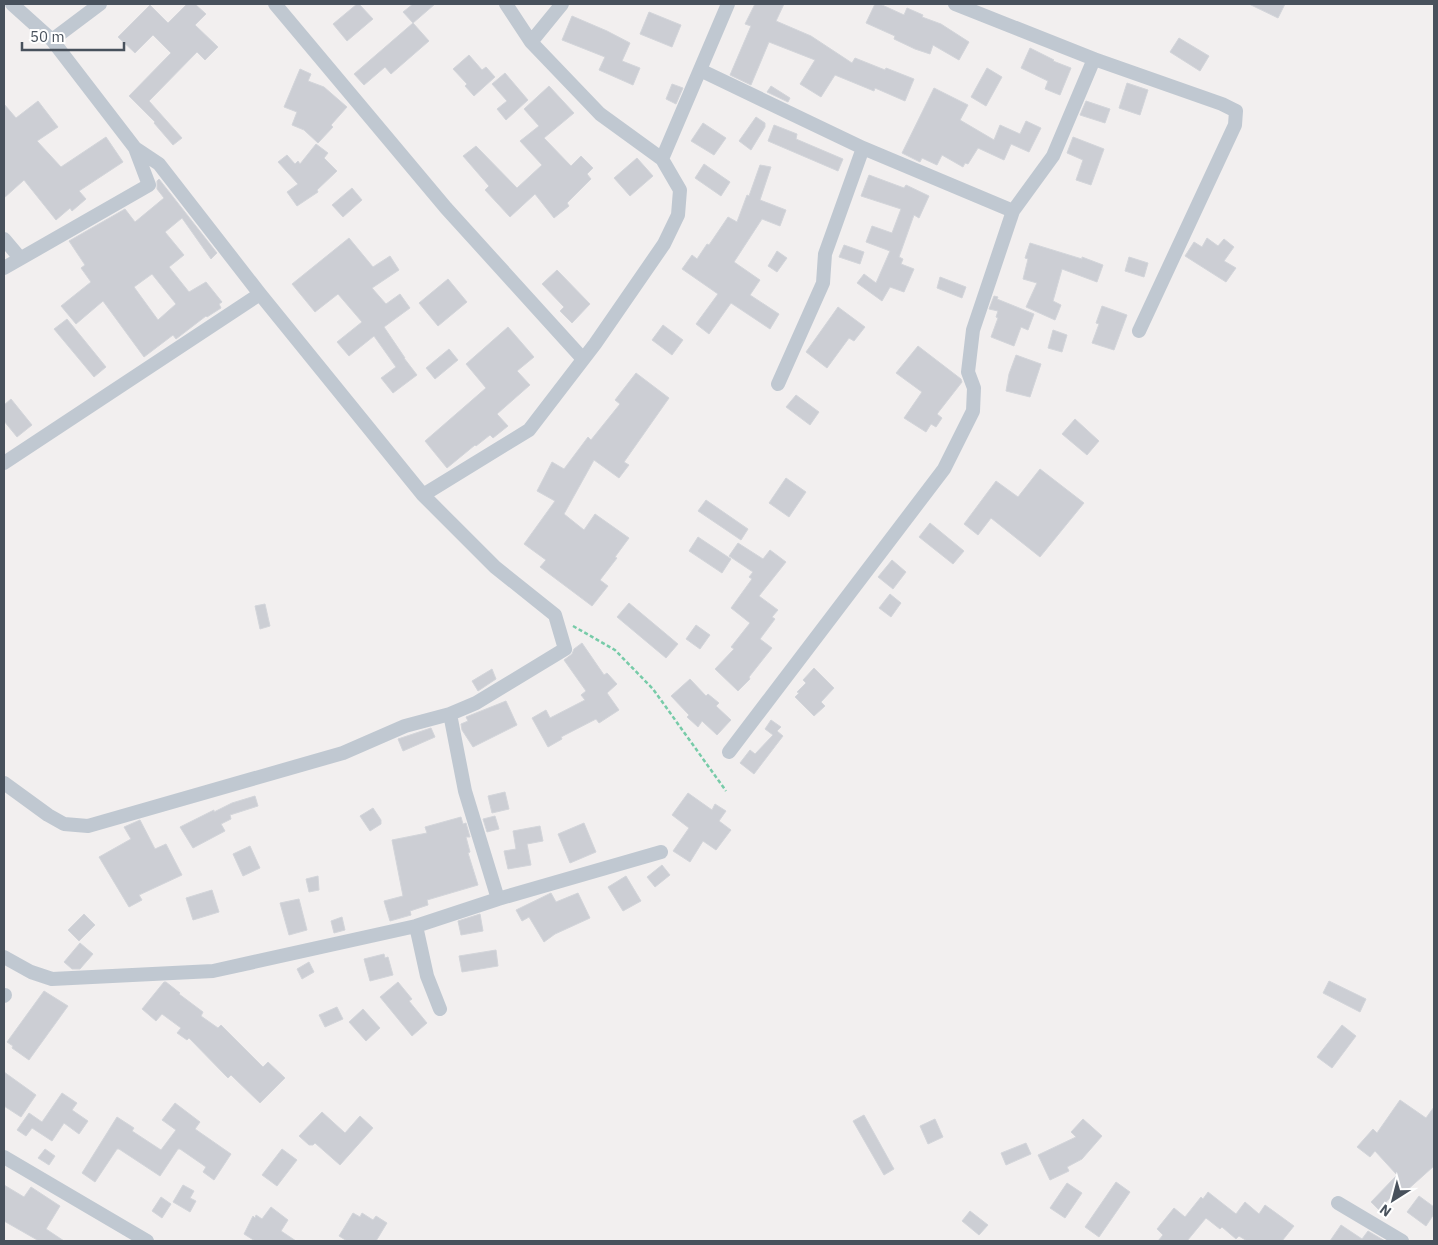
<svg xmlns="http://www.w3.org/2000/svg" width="1438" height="1245" font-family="'IBM Plex Sans',sans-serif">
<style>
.building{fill:#ccced4;stroke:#d3d5da;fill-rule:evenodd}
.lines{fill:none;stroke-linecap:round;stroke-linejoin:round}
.path{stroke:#77cba8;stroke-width:2.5;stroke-dasharray:4 2.5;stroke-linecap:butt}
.street{stroke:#c0c8d1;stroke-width:14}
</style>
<rect width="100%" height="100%" fill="#f2efef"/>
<!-- building -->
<path class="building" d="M187 4H195L206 14 195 25 218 47 205 60 197 52 149 101 182 138 173 145 154 123 155 122 129 96 171 53 153 35 135 53 118 37 150 5 168 23Z
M357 4H359L373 19 347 41 333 24Z
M413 4H435L413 23 403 12Z
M755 4H784L776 21 811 36 852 63 855 58 885 70 886 68 914 79 905 101 875 88 874 91 835 75 821 97 800 84 815 60 769 42 751 85 730 75 751 26 745 24Z
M875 4H880L904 15 907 8 923 15 922 17 941 24 969 42 959 60 933 45 930 54 915 49 894 39 895 36 866 23Z
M1249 4H1285L1278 18Z
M649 12 681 25 672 47 640 34Z
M572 16 607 31 630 43 622 61 640 68 633 85 599 70 605 57 562 40Z
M413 23 429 41 391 74 385 67 364 85 354 74Z
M1179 38 1209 56 1200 71 1170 52Z
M1030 48 1054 60 1053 61 1071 68 1060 95 1045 89 1048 81 1021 68Z
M469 55 482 70 486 67 495 77 474 96 465 86 467 84 453 69Z
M987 68 1002 77 986 106 971 97Z
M300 69 311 74 308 81 324 87 347 107 331 125 333 127 318 143 304 130 292 125 297 112 284 107Z
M505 73 528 100 506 120 497 109 507 101 492 84Z
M1127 83 1148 90 1140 115 1119 108Z
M672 84 683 88 676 104 666 99Z
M549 86 574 113 544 138 571 166 581 156 593 168 587 174 591 179 567 203 569 206 554 218 535 194 510 217 485 190 489 186 463 156 476 146 517 188 542 165 520 141 539 126 524 109Z
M771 86 790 98 788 102 767 92Z
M934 88 968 105 960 120 994 140 1000 125 1020 134 1026 121 1041 128 1029 152 1011 144 1004 160 978 148 968 164 965 163 963 167 942 155 937 165 922 158 920 162 902 153Z
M38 101 58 127 37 141 61 167 106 137 123 162 79 191 86 199 72 211 70 208 56 220 24 180 4 198V104L16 118Z
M1086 101 1110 109 1105 123 1080 115Z
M756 117 765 123V127L751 150 739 141Z
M703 123 726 138 714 155 691 141Z
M774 125 797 134 796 139 843 159 838 171 768 141Z
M1073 137 1104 149 1091 185 1076 180 1083 160 1067 153Z
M316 144 328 153 324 158 337 171 317 190 318 192 297 206 287 192 298 184 278 162 287 155 295 164 298 161 300 164Z
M637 158 653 176 630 196 614 178Z
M704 164 730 182 721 196 695 178Z
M760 165 771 167 760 200 786 210 780 226 762 219 734 262 760 280 750 295 779 314 770 329 731 303 709 334 696 324 718 294 682 269 692 255 697 259 707 244 709 245 728 217 737 222 747 195 749 196Z
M869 175 904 188 906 185 929 196 919 218 914 215 899 257 903 259 901 264 914 269 904 292 890 287 882 301 857 283 864 274 876 283 890 251 866 242 872 226 892 233 901 209 861 196Z
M159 179 217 253 211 259 182 218 165 232 184 255 169 267 189 292 206 282 222 302 219 304 221 308 207 317 206 316 176 339 173 335 144 357 103 301 76 324 61 306 91 282 81 268 85 265 69 241 125 209 135 222 164 198 157 189V181ZM152 274 176 304 158 320 134 287Z
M352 188 362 200 343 217 332 205Z
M349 238 373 267 390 256 399 270 372 288 386 304 400 294 410 308 384 327 405 358H404L417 375 393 393 381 378 396 367 374 336 349 356 337 342 362 322 338 294 315 312 292 284Z
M1207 238 1218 246 1224 239 1234 247 1224 261 1236 268 1226 282 1185 256 1194 242 1202 247Z
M1030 243 1082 259V257L1103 265 1097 282 1062 269 1053 301 1061 305 1055 320 1026 307 1037 283 1023 279 1028 259 1025 258Z
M844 245 864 252 860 264 839 257Z
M777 251 787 258 777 272 768 266Z
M1129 257 1148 263 1144 277 1125 271Z
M557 270 590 304 572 323 560 311 564 307 542 284Z
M940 277 966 287 962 298 937 288Z
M448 279 467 302 438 326 419 303Z
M994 296 998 297 997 299 1034 314 1028 330 1021 327 1014 346 991 337 998 318 996 317 998 311 989 309Z
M1102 306 1127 315 1114 350 1092 343 1099 324 1096 323Z
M838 307 865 327 854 341 849 338 827 368 806 352Z
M67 319 106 367 94 377 54 329Z
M663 325 683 340 672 355 652 340Z
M508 327 534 357 517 371 530 385 497 414 508 426 493 438 490 435 476 446 475 445 447 468 425 441 486 388 466 364Z
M1053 330 1067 335 1062 352 1048 348Z
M918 346 961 379 962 382 937 414 942 418 936 427 931 424 926 432 904 418 922 392 896 373Z
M449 349 458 360 435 379 426 368Z
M1016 355 1041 364 1030 397 1006 391 1009 374Z
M636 373 669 398 624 462 629 465 619 478 594 460 564 514 584 530 595 514 629 538 615 557 617 558 600 580 608 586 592 606 540 567 546 560 524 544 555 501 537 491 552 462 564 469 588 437 591 440 620 404 615 400Z
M796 395 819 412 810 425 786 407Z
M11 399 32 425 17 437 4 421V405Z
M1075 419 1099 441 1087 455 1062 434Z
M1040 469 1084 503 1040 557 991 518 978 535 964 524 996 481 1018 497Z
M786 478 806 492 789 517 769 503Z
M706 500 748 529 741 540 698 511Z
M930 523 964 551 953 564 919 537Z
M698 537 731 559 722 573 689 551Z
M738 543 763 559 770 550 786 562 759 596 778 610 772 617 775 619 760 639 772 648 749 677 750 679 738 691 715 669 734 649 731 647 750 623 731 608 752 579 749 577 753 572 729 556Z
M892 560 906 572 893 589 878 577Z
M890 594 901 603 891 617 879 608Z
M629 603 678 644 666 658 617 617Z
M265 604 270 626 260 629 255 606Z
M696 625 710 635 700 649 686 639Z
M582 643 604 675 607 673 617 684 607 693 619 710 599 723 596 719 561 737 562 739 548 747 532 718 546 710 550 718 585 700 581 695 586 691 564 660 572 654 574 649Z
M814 668 834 688 821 702 825 706 814 716 795 697 799 693 797 692 806 683 803 680Z
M492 669 496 679 478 691 472 681Z
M690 679 706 696 708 694 719 703 716 706 731 720 717 735 702 721 698 727 687 717 689 715 671 696Z
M506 701 517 725 473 747 462 730 461 724 468 721 466 717Z
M771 720 781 727 777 731 783 736 754 774 740 763 750 750 755 754 773 735 765 729Z
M431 728 435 737 403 751 398 739Z
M505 792 509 809 492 813 488 796Z
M688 793 712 810 715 804 726 811 719 821 731 830 716 850 703 841 690 862 673 851 689 828 672 815Z
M255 796 258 806 230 815 231 819 221 824 225 831 193 848 180 827 214 810V812L232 803Z
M373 808 381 820V824L370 831 360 816Z
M495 816 499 829 487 832 483 819Z
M461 817 463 824 466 823 470 837H466L470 852 468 853 478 885 427 900 428 905 410 911 411 915 390 921 384 901 403 896 392 840 427 833 425 827Z
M140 820 155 849 166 844 182 875 139 895 142 900 129 907 99 857 131 839 124 827Z
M584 823 596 852 570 863 558 834Z
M540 826 543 841 527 844 531 865 508 869 504 851 516 849 513 831Z
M250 846 260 868 243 876 233 854Z
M662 865 670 875 655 887 647 877Z
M318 876 319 890 309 892 306 879Z
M626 876 641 901 623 911 608 887Z
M212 890 219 912 193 920 186 898Z
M551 893 556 902 578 893 590 918 555 934 544 942 529 917 522 921 516 910Z
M299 899 307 930 289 935 280 903Z
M84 914 95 925 79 941 68 930Z
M480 914 483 931 461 935 458 921Z
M342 917 345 930 334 933 331 921Z
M80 943 93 954 80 969H72L64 962Z
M496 950 498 966 462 972 459 956Z
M384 954 385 958 388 957 393 975 370 981 364 959Z
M309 962 314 972 302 979 297 969Z
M1329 981 1366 999 1360 1012 1323 993Z
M164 982H166L180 993 179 994 203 1012 201 1016 218 1028 221 1025 263 1067 268 1062 285 1078 260 1103 231 1075 228 1078 189 1038 187 1040 177 1033 181 1028 162 1014 156 1021 142 1009Z
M398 982 412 999 409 1001 427 1023 412 1036 380 997Z
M44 991 68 1006 29 1060 12 1048 13 1046 7 1042Z
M337 1007 343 1019 325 1027 319 1015Z
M363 1009 380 1028 366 1041 349 1022Z
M1342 1025 1356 1036 1332 1068 1317 1057Z
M4 1072 36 1095 21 1117 4 1106Z
M62 1093 77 1103 72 1110 88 1121 79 1134 64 1123 52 1141 32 1128 26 1136 17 1130 29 1113 42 1122Z
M1400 1100 1426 1118 1434 1107V1166L1405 1192 1400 1187 1379 1210 1371 1202 1397 1175 1375 1151 1370 1157 1357 1147 1373 1129 1377 1133Z
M175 1103 200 1122 195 1129 231 1154 214 1180 203 1172 206 1167 180 1149H178L160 1176 119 1149H117L95 1182 82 1173 117 1117 134 1128 132 1131 161 1150 176 1130 162 1120Z
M322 1112 345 1133 360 1116 373 1128 340 1165 315 1143 313 1145H309L299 1136Z
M864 1115 894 1169 884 1175 853 1121Z
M935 1119 943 1137 928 1144 920 1126Z
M1083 1119 1102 1136 1082 1159 1067 1167 1069 1171 1050 1180 1038 1155 1076 1137 1071 1132Z
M1026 1143 1031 1154 1006 1165 1001 1153Z
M45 1149 55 1156 49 1165 38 1158Z
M282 1149 297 1160 277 1186 262 1175Z
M1116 1182 1130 1192 1099 1237 1085 1227Z
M1067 1183 1082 1193 1065 1218 1050 1208Z
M4 1185 24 1197 31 1187 60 1206 46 1229 64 1241H39L4 1221Z
M183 1185 194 1191 190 1198 196 1201 190 1212 173 1202Z
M1208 1192 1236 1214 1245 1202 1259 1214 1265 1205 1294 1226 1282 1241H1247L1239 1236 1236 1239 1222 1227 1220 1229 1206 1218 1187 1241H1158L1163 1235 1157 1229 1174 1208 1185 1217 1201 1197 1203 1199Z
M1419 1196 1434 1207V1214L1426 1226 1407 1212Z
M161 1197 171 1204 162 1218 152 1211Z
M271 1207 288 1220 281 1231 296 1241H255L244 1234 253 1216 255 1218 256 1215 262 1219Z
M970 1211 988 1225 979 1235 962 1221Z
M353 1213 360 1217 362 1213 373 1220 376 1216 387 1223 376 1241H347L339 1236Z
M1341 1225 1362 1239 1368 1231 1385 1241H1330Z"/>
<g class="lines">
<!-- path -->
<path class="path" d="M573 626 615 650 653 689 726 791"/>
<!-- street -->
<path class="street" d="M275 4 446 208 583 359
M52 40 100 4
M531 42 562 4
M1094 59 1222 104 1236 111 1235 125 1139 331
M700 70 863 148 1013 211
M662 159 728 4
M4 239 20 258
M4 268 149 185 135 148
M778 384 823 283 825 254 863 148
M4 463 260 294
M423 495 529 430 595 344 664 244 678 215 680 190 662 159 600 114 531 42 506 4
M450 714 465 791 498 899
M729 752 944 469 973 411 974 388 968 372 973 330 1013 211 1053 156 1094 59 955 4
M4 783 48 815 64 824 88 826 343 753 405 726 450 714 476 703 565 649 555 615 495 567 423 495 260 294 159 164 135 148 52 40 12 4
M416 926 427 976 440 1009
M4 957 31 972 52 979 213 971 416 926 498 899 661 852
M4 996 5 995
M4 1157 147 1241
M1338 1203 1402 1241"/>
</g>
<!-- border -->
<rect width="1438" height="1245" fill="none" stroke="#48515c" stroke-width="10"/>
<!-- north arrow -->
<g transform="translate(1393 1200) rotate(216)" stroke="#ffffff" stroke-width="4" paint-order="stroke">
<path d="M0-4L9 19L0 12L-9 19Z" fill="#48515c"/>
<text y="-8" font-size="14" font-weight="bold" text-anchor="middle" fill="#48515c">N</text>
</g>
<!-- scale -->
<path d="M22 42v8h102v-8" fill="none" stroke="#48515c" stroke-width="2.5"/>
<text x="30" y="42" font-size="15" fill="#48515c" stroke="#ffffff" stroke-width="4" paint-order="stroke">50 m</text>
</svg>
